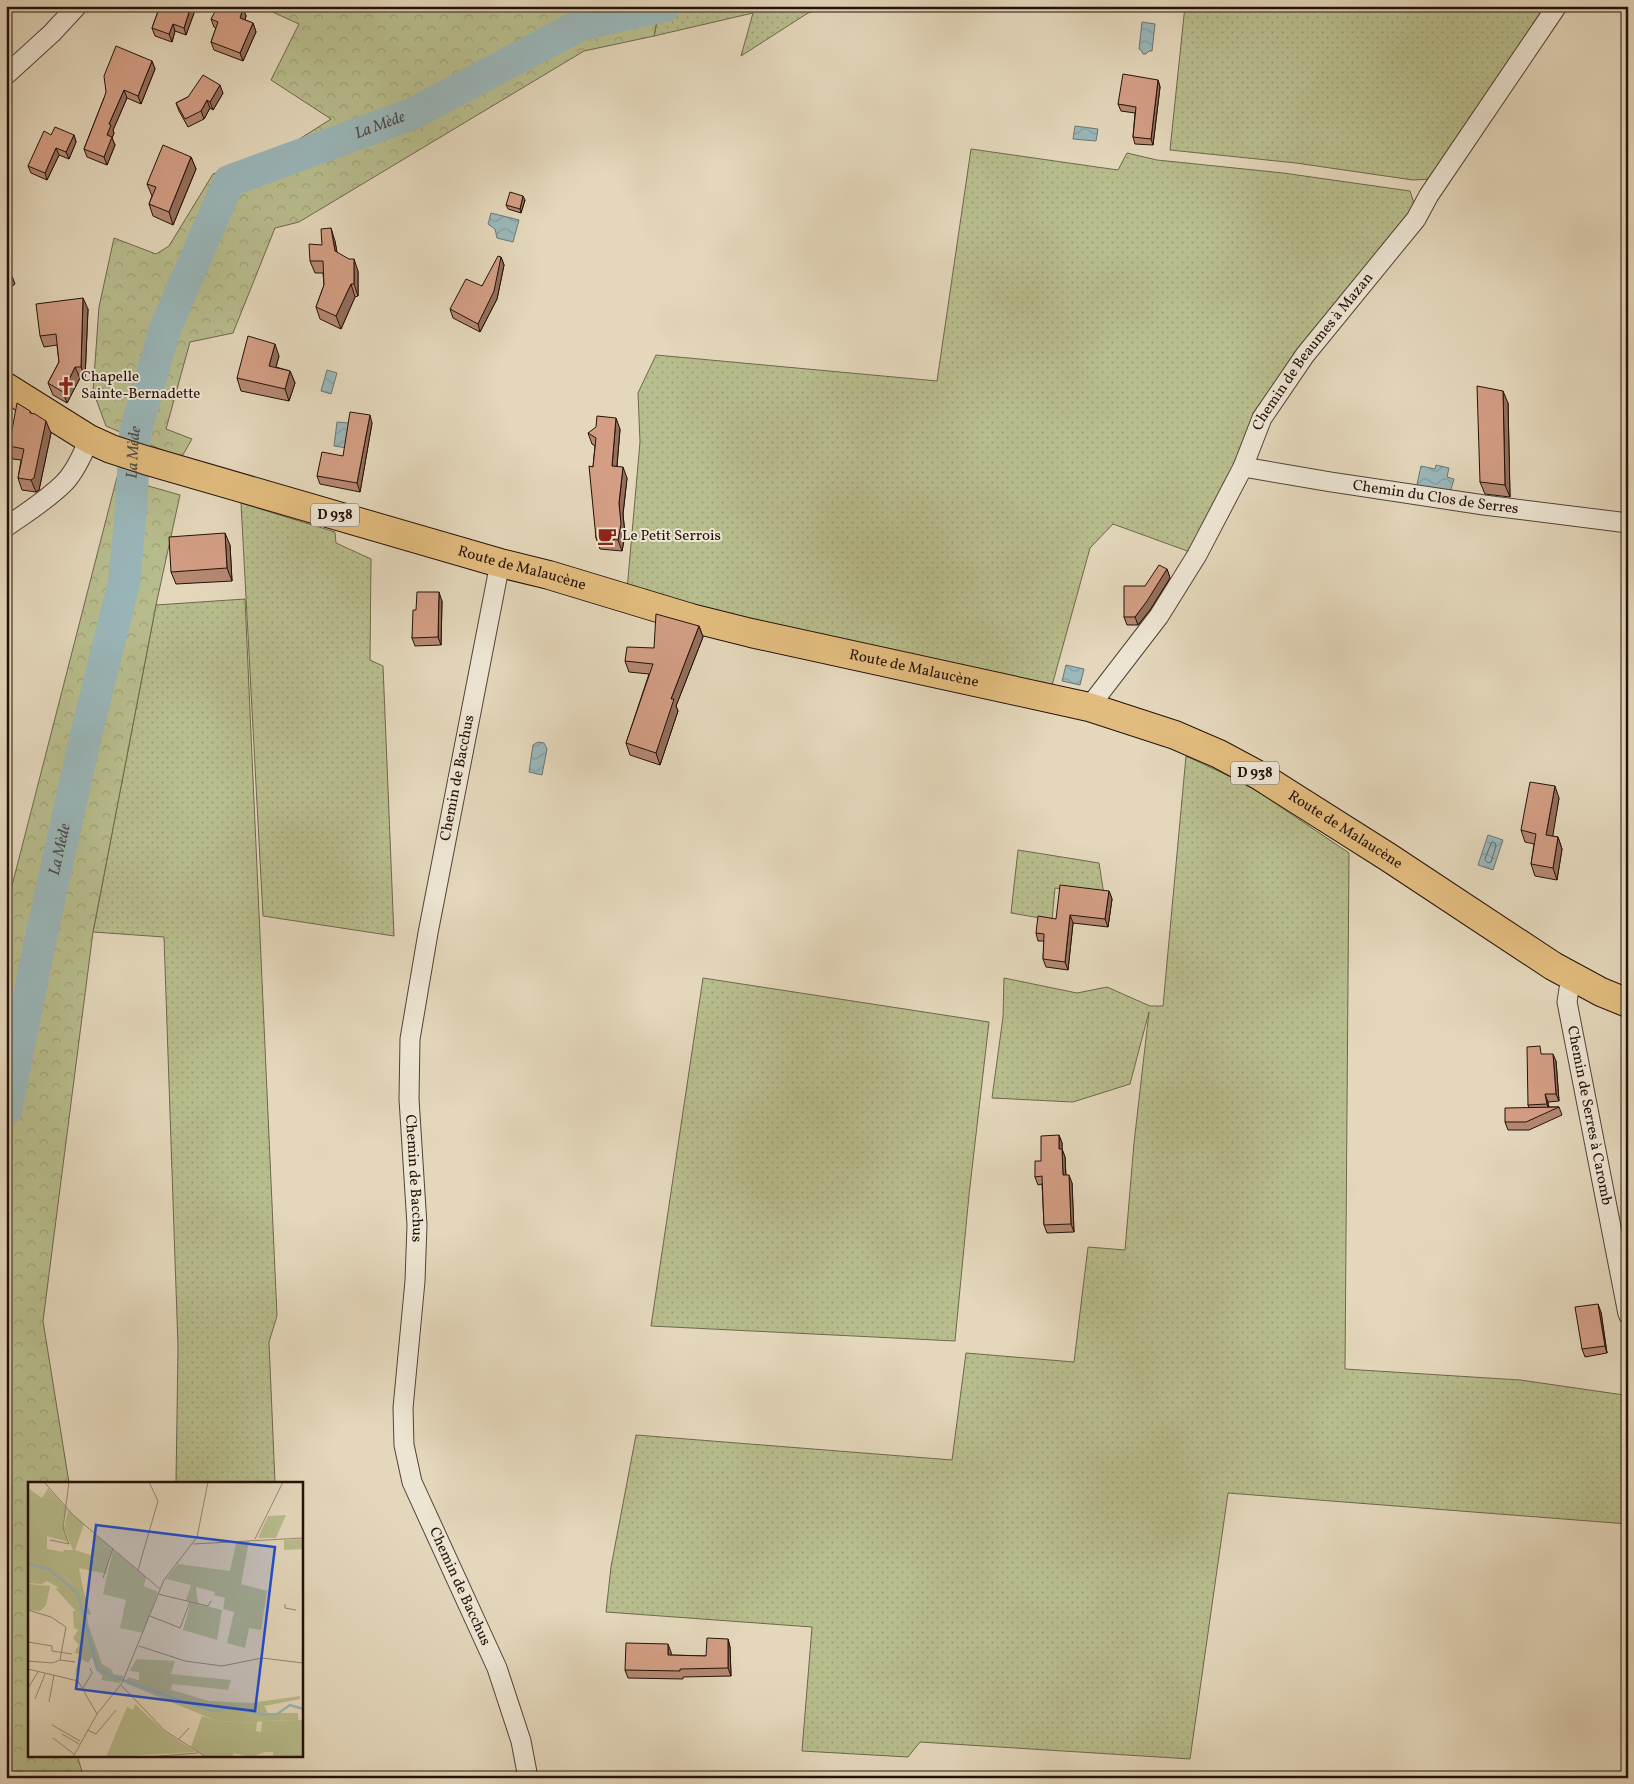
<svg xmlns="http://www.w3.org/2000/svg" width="1634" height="1784" font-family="Vollkorn,serif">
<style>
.grass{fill:url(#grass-dots);stroke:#6e674b}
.forest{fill:url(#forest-crowns);stroke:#6e674b}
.water{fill:url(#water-waves);stroke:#6b7573}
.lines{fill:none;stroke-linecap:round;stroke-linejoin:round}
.shore{stroke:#5f6462;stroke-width:1}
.river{stroke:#9ab7ba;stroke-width:32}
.minor-casing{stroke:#544236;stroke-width:21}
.primary-casing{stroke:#241109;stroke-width:30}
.minor{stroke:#ede5d3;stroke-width:19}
.primary{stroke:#e2bc7e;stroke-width:28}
.wall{fill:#b58872;stroke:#241109}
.shaded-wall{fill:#946f5c;stroke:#241109}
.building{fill:#d39e84;stroke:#241109}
.labels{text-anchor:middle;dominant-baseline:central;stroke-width:4;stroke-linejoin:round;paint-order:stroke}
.shield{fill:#ede5d3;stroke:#605146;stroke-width:1}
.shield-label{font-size:14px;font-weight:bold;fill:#241109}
.street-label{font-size:15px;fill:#241109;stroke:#ede5d3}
.poi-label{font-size:15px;fill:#241109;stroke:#ede5d3;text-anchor:start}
.water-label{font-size:16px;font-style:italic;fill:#4d4b47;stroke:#ede5d3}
.inset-river{fill:none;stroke:#9ab7ba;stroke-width:2.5}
.inset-road{fill:none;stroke:#978874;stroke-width:1}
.view{fill:#1d4ed8;fill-opacity:0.15;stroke:#1d4ed8;stroke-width:2.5}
.inset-edge{fill:none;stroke:#241109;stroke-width:2.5}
</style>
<defs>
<pattern id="grass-dots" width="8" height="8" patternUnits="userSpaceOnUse" patternTransform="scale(1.25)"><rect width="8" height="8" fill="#b8bd8d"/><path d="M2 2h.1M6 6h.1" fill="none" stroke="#9ea178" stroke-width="1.8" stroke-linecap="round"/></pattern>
<pattern id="forest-crowns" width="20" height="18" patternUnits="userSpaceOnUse" patternTransform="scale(1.25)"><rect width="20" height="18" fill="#b8bd8d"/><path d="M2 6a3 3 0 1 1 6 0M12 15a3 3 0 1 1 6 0" fill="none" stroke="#9ea178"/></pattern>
<pattern id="water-waves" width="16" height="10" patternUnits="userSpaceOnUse" patternTransform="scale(1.25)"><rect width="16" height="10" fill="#9ab7ba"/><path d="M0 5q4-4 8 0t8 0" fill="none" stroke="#859c9f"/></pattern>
</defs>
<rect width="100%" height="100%" fill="#e4d7bb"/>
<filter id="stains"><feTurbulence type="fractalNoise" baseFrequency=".004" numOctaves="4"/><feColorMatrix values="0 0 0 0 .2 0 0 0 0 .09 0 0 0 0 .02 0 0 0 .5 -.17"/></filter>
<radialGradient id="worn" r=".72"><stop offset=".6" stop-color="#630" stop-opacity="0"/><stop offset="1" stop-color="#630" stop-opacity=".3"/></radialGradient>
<!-- grass -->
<path class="grass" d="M660 6H834L808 13 741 56 753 13 654 36Z
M1185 6H1517L1542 10 1432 179 1413 180 1296 163 1170 150Z
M971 149 1118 170 1127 153 1157 160 1283 173 1410 191 1414 203 1409 216 1237 464 1190 552 1113 524 1090 548 1051 689 722 618 627 590 640 442 638 393 656 355 937 381Z
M241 503 335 532 336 543 371 559 370 660 383 666 394 936 263 916Z
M245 599 277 1316 269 1342 275 1483H176L178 1347 164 937 93 932 156 605Z
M1186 756 1248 785 1349 853 1345 1369 1520 1380 1624 1395 1628 1415V1524L1228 1493 1190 1759 920 1742 908 1757 802 1751 812 1627 606 1612 611 1567 636 1435 952 1460 966 1353 1074 1362 1088 1247 1125 1250 1134 1143 1149 1012 1130 1084 1073 1102 992 1098 1003 1017 1004 978 1077 993 1107 987 1150 1006H1163Z
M1018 850 1099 863 1104 895 1055 888 1052 920 1011 913Z
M703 978 989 1022 969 1195 955 1341 651 1326Z"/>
<!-- forest -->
<path class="forest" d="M259 6H660L654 36 584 51 299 222 275 228 233 333 190 342 166 429 192 439 181 458 106 426 93 391 99 307 114 238 156 254 169 246 213 174 282 150 331 119 271 80 299 24Z
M117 477 180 495 156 605 93 932 43 1321 69 1483H29V1755H77L84 1778H6V909Z"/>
<!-- water -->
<path class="water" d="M1142 22 1155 24 1152 51H1149L1146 54H1143L1141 50 1139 49Z
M1075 126 1098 129 1096 141 1073 139Z
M491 213 519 220 513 242 497 238 495 229 488 224Z
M327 370 337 373 331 394 321 391Z
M337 422 349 423 347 448 334 446Z
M1436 465 1449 468 1447 477 1454 479 1450 493 1416 489 1421 466 1435 469Z
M1066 665 1084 669 1080 685 1062 681Z
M538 742 544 743 547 749 542 775 529 772 533 745Z
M1488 835 1503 840 1493 870 1478 865Z"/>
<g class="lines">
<!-- shore -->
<path class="shore" d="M1492 842 1495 843 1496 846 1491 862 1488 863 1485 860Z"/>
<!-- river -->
<path class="river" id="s1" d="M6 1110 42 932 85 739 124 583 131 510 135 433 165 329 229 181 412 114 580 25 665 6"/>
<!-- minor casing -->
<g class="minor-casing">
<g id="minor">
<path d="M6 75 52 33 77 6"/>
<path id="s2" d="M1243 467 1331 482 1484 505 1628 523"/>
<path d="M6 527C26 513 47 500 64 483 75 472 83 454 89 439"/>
<path id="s3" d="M500 563 428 933 410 1039 409 1099 417 1225 415 1281 403 1408 404 1445 412 1482 497 1668 521 1741 528 1778"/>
<path id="s4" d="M1089 707 1159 616 1197 555 1243 467 1262 418 1305 355 1416 219 1429 195 1557 6"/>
<path id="s5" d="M1571 976 1567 1002 1628 1314"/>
</g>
</g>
<!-- primary casing -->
<g class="primary-casing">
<g id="primary">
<path id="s6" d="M6 387 89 439 111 449 145 460 500 563 549 575 691 618 751 633 1089 707 1175 735 1219 754 1260 776 1388 857 1553 966 1601 992 1628 1003"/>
</g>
</g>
<!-- minor -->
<use href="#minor" class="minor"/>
<!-- primary -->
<use href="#primary" class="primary"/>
</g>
<!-- wall -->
<path class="wall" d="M160 6H192L194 13 186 35 175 31 172 42 155 36 152 28Z
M243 8 246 16 245 20 253 23 256 32 243 61 214 50 211 42 216 28 214 27 211 19Z
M152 61 155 69 141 104 127 98 113 130 114 133 112 138 115 145 107 165 87 157 84 149 104 98Z
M1158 80 1160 87 1153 145 1135 144 1133 137 1135 113 1121 111 1118 104Z
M223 93 213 110 210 108 204 119 188 127 179 111 176 103 188 97Z
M51 135H74L76 142 69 159 59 155 47 180 31 173 28 166Z
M191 157 196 169 173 225 153 216 149 204 152 196 147 184Z
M525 200 521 213 508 209 506 205Z
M335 241 337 253 358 271V296L355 297 341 329 320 319 316 307 324 285 323 273H315L310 261Z
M501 257 504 265 497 299 480 332 453 318 450 309 482 286Z
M88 309 85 378H80L67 403 53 395 48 383 59 362 57 345 44 347 40 336Z
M279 356 276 367 290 371 295 383 289 401 241 391 237 378Z
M1508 403 1510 497 1485 494 1480 482Z
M30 411 31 413 51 433 39 490 36 492 22 490 18 478 21 460 13 459 9 446Z
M372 423 360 492 320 484 317 476 343 456Z
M620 429 617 466 627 478 623 514 625 535 622 551 600 549 596 538 593 467 595 446 592 444 588 433Z
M230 545 232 581 176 584 171 572Z
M1167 569 1170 578 1150 610 1138 625H1127L1124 617 1145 586Z
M442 601 441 645 415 646 412 638 416 610Z
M699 626 703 637 676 706 678 711 660 765 630 755 626 743 649 674 629 672 625 661 654 648Z
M1559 798 1552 836 1558 837 1562 849 1557 880 1535 876 1531 864 1534 844 1525 842 1521 830Z
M1109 891 1112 899 1108 927 1073 923 1068 970 1046 967 1043 959 1044 941H1038L1036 933 1056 919Z
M1543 1054 1556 1061 1559 1101 1548 1102 1549 1107H1559L1562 1115 1529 1130H1508L1505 1122 1529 1108 1528 1105Z
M1059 1135 1062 1143V1149L1065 1157 1066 1175 1072 1183 1074 1232 1047 1233 1044 1225 1042 1184 1038 1185 1035 1177 1041 1161Z
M1601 1312 1607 1353 1585 1357 1582 1349Z
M728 1639 730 1647 731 1676 683 1677V1679L628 1678 625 1670 671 1652V1655L706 1656Z"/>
<!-- shaded-wall -->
<path class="shaded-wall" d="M191 6 194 13 186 35 184 28Z
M243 8 246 16 243 26 240 18Z
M253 23 256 32 243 61 240 53Z
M173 24 175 31 172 42 169 34Z
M152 61 155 69 141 104 138 96Z
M1158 80 1160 87 1153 145 1151 139Z
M220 85 223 93 213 110 210 102Z
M124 90 127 98 113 130 114 133 112 138 115 145 107 165 104 157 109 124Z
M207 100 210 108 204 119 201 111Z
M74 135 76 142 69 159 66 152Z
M56 148 59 155 47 180 45 173Z
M191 157 196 169 173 225 169 212Z
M523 196 525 200 521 213 520 209Z
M331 228 335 241 339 264 335 251Z
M501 257 504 265 497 299 480 332 478 324Z
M354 259 358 271V296L354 284Z
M12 276 15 284 6 291V281Z
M351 284 355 297 341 329 336 316Z
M83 298 88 309 85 378 81 367Z
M275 344 279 356 273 378 269 366Z
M75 367 80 378 67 403 63 392Z
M290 371 295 383 289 401 285 389Z
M1503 391 1508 403 1510 497 1505 485Z
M370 415 372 423 360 492 357 483Z
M616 418 620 429 616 477 612 466Z
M46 421 51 433 39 490 36 492 31 480Z
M623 467 627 478 623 514 625 535 622 551 618 540 619 503Z
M225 533 230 545 232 581 227 568Z
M1167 569 1170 578 1150 610 1138 625 1135 617Z
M439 592 442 601 441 645 438 637Z
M699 626 703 637 676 706 678 711 660 765 656 753 671 699Z
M1555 786 1559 798 1551 847 1546 835Z
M1558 837 1562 849 1557 880 1553 868Z
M1109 891 1112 899 1108 927 1105 919Z
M1070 915 1073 923 1068 970 1065 962Z
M1553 1054 1556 1061 1559 1101 1556 1094Z
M1545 1094 1548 1102 1549 1111 1547 1104Z
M1059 1135 1062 1143V1157L1059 1149Z
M1062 1149 1065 1157 1066 1183 1063 1175Z
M1069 1175 1072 1183 1074 1232 1071 1224Z
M1598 1304 1601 1312 1607 1353 1605 1346Z
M728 1639 730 1647 731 1676 728 1668Z
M668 1644 671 1652V1664L668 1655Z"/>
<!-- building -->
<path class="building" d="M160 6H191L184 28 173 24 169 34 152 28Z
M218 6H240L243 8 240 18 253 23 240 53 211 42 218 22 211 19Z
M116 46 152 61 138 96 124 90 109 124 111 125 107 135 112 137 104 157 84 149 104 98 106 92 104 76Z
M1123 74 1158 80 1151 139 1133 137 1136 107 1118 104Z
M203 75 220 85 210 102 207 100 201 111 185 119 176 103 188 97Z
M55 127 74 135 66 152 56 148 45 173 28 166 44 131 51 135Z
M163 145 191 157 169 212 149 204 156 187 147 184Z
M510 192 523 196 520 209 506 205Z
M331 228 335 251 349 259H354V284H351L336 316 316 307 324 285 323 261H310L309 244 322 245 321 229Z
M498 256 501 257 494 291 478 324 450 309 466 279 482 286Z
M6 268 12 276 6 281Z
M83 298 81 367H75L63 392 48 383 59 362 56 334 40 336 36 304Z
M248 336 275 344 269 366 290 371 285 389 237 378Z
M1477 386 1503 391 1505 485 1480 482Z
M17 403 30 411V413L35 414 46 421 34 478 31 480 18 478 24 449 9 446Z
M350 412 370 415 357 483 317 476 322 452 343 456Z
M597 416 616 418 612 466 623 467 619 503 621 524 618 540 596 538 589 466 593 467 596 438 588 433 596 427Z
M225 533 227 568 171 572 169 537Z
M1159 565 1167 569 1147 601 1135 617H1124V586H1145Z
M417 592H439L438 637 412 638 413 610H416Z
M656 614 699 626 671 699H674L656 753 626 743 653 664 625 661 627 647 654 648Z
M1530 782 1555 786 1546 835 1558 837 1553 868 1531 864 1536 834 1521 830Z
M1060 885 1109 891 1105 919 1070 915 1065 962 1043 959 1044 934 1036 933 1038 916 1056 919Z
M1540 1046 1541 1054H1553L1556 1094H1545L1547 1104 1528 1105 1527 1047Z
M1559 1107 1526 1122H1505V1108Z
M1059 1135V1149H1062L1063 1175H1069L1071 1224 1044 1225 1042 1176 1035 1177V1161H1041V1136Z
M1598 1304 1605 1346 1582 1349 1575 1307Z
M707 1638 728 1639V1668L680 1669V1671L625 1670 626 1643 668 1644V1655L706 1656Z"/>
<!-- icons -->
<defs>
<g id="church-bare" transform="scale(1.5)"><path d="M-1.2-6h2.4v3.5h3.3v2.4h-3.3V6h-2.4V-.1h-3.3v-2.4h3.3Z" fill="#8f2418" stroke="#ede5d3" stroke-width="2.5" paint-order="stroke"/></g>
<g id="cafe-bare" transform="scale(1.5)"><path d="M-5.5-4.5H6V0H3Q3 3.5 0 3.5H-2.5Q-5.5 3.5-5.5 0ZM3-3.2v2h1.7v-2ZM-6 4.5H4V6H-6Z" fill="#8f2418" stroke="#ede5d3" stroke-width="2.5" paint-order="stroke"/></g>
</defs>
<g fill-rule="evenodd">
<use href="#church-bare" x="66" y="386"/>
<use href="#cafe-bare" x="607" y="536"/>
</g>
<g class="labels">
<!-- shield labels -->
<g class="shield">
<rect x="311" y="503.5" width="48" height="23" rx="4"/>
<rect x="1231" y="761.5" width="48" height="23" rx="4"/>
</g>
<g class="shield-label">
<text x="335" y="515">D 938</text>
<text x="1255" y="773">D 938</text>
</g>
<!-- street labels -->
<g class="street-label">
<text stroke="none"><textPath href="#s4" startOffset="422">Chemin de Beaumes à Mazan</textPath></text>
<text stroke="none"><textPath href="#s2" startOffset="195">Chemin du Clos de Serres</textPath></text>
<text stroke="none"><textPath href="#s6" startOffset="550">Route de Malaucène</textPath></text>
<text stroke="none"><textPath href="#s6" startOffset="955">Route de Malaucène</textPath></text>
<text transform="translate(458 778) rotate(-79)">Chemin de Bacchus</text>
<text stroke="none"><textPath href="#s6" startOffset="1420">Route de Malaucène</textPath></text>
<text stroke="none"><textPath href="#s5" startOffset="142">Chemin de Serres à Caromb</textPath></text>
<text stroke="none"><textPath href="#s3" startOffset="624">Chemin de Bacchus</textPath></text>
<text stroke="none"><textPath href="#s3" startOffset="1044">Chemin de Bacchus</textPath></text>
</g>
<!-- poi labels -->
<g class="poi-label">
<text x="81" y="377">Chapelle<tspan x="81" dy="17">Sainte-Bernadette</tspan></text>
<text x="622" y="536">Le Petit Serrois</text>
</g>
<!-- water labels -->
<g class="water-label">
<text stroke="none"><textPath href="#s1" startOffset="1121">La Mède</textPath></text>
<text stroke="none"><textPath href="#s1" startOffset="671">La Mède</textPath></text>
<text stroke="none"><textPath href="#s1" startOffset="266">La Mède</textPath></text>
</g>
</g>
<!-- overview -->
<g transform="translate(28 1482)">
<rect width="275" height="275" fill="#e4d7bb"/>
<path d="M0 6 14 16 20 6 39 27 35 42 40 60 19 54V67L35 70 36 68H45L36 46 40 28 56 42 47 68 63 73 68 53 84 66 78 92 51 86 55 106 43 101 24 82 0 75ZM258 33 248 56H230L240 34ZM275 57V67L256 68V58ZM221 59 213 102 239 109 233 148 221 146 217 166 199 161 206 130 195 127 197 116 186 113 187 110 168 105 170 121 158 118 163 103 138 97 150 82 202 89 208 62ZM85 68 118 95 116 104 130 110 115 151 92 146 98 118 75 112ZM27 106 44 107 59 121 63 133 59 132 60 142 50 138 48 129ZM163 120 194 128 189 158 155 148ZM109 177 147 179 143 192 203 198 200 208 144 202 143 209 111 199V190L101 189ZM107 222 136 249 168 270 78 275 99 225 105 228ZM174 234 189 239 229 241 228 249 233 250 234 240 229 239 275 238V275H245V270H237L224 275 206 271 204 275H179L163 265Z" fill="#b8bd8d"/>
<path d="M5 74 24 82 43 101 55 106 59 121 56 125 44 107 40 111 19 99 14 102 0 101V75ZM45 129H48L50 138 60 142 74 182 84 188 85 192 96 194 92 201 73 198 75 194 68 188 64 175 60 181 54 177 46 195 52 172 46 171 51 163 45 156 50 148 46 146ZM100 195 181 219 223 221 272 214V217L236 224 240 231H270V238L230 239 229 241 189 239 97 201Z" fill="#b8bd8d"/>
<path d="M0 102 22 104 18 123 12 129 0 128Z" fill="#b8bd8d"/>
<path class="inset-river" d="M0 82 21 87 50 112 69 186 83 194 184 229 205 226 237 233 249 232 262 223 275 227"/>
<path class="inset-road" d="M16 0 45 33 132 107M227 57 255 0M22 58 41 62 35 46 41 0M165 62 275 56M110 88 130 19 121 0M75 96 85 66M130 112 180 124 183 119M257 122V126L268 128M0 128 23 135 38 145 32 178 24 181 0 179M122 134 152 146 162 120M0 160 24 164V169L44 172M111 164 157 179 194 184 234 176 275 181M32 178 47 180M0 187 50 199 69 232M93 203 136 248 178 275M0 206 10 190M55 206 64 191 62 186M7 217 17 192M21 220 26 193M24 243 52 259M59 248 68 252 88 228M34 252 51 262M25 256 46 272M150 258 161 246M45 275 69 232 94 201 136 98 169 55 180 0M119 275 170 271"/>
<path class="view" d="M68 43 247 65 227 229 48 207Z"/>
<rect width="275" height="275" class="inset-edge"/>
</g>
<!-- margin -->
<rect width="1634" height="1784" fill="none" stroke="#e4d7bb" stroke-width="25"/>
<rect x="8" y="8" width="1619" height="1769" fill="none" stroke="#241109" stroke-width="2.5"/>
<rect x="12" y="12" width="1609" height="1759" fill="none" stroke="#241109"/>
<rect width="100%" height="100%" filter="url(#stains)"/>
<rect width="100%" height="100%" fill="url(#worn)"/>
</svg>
